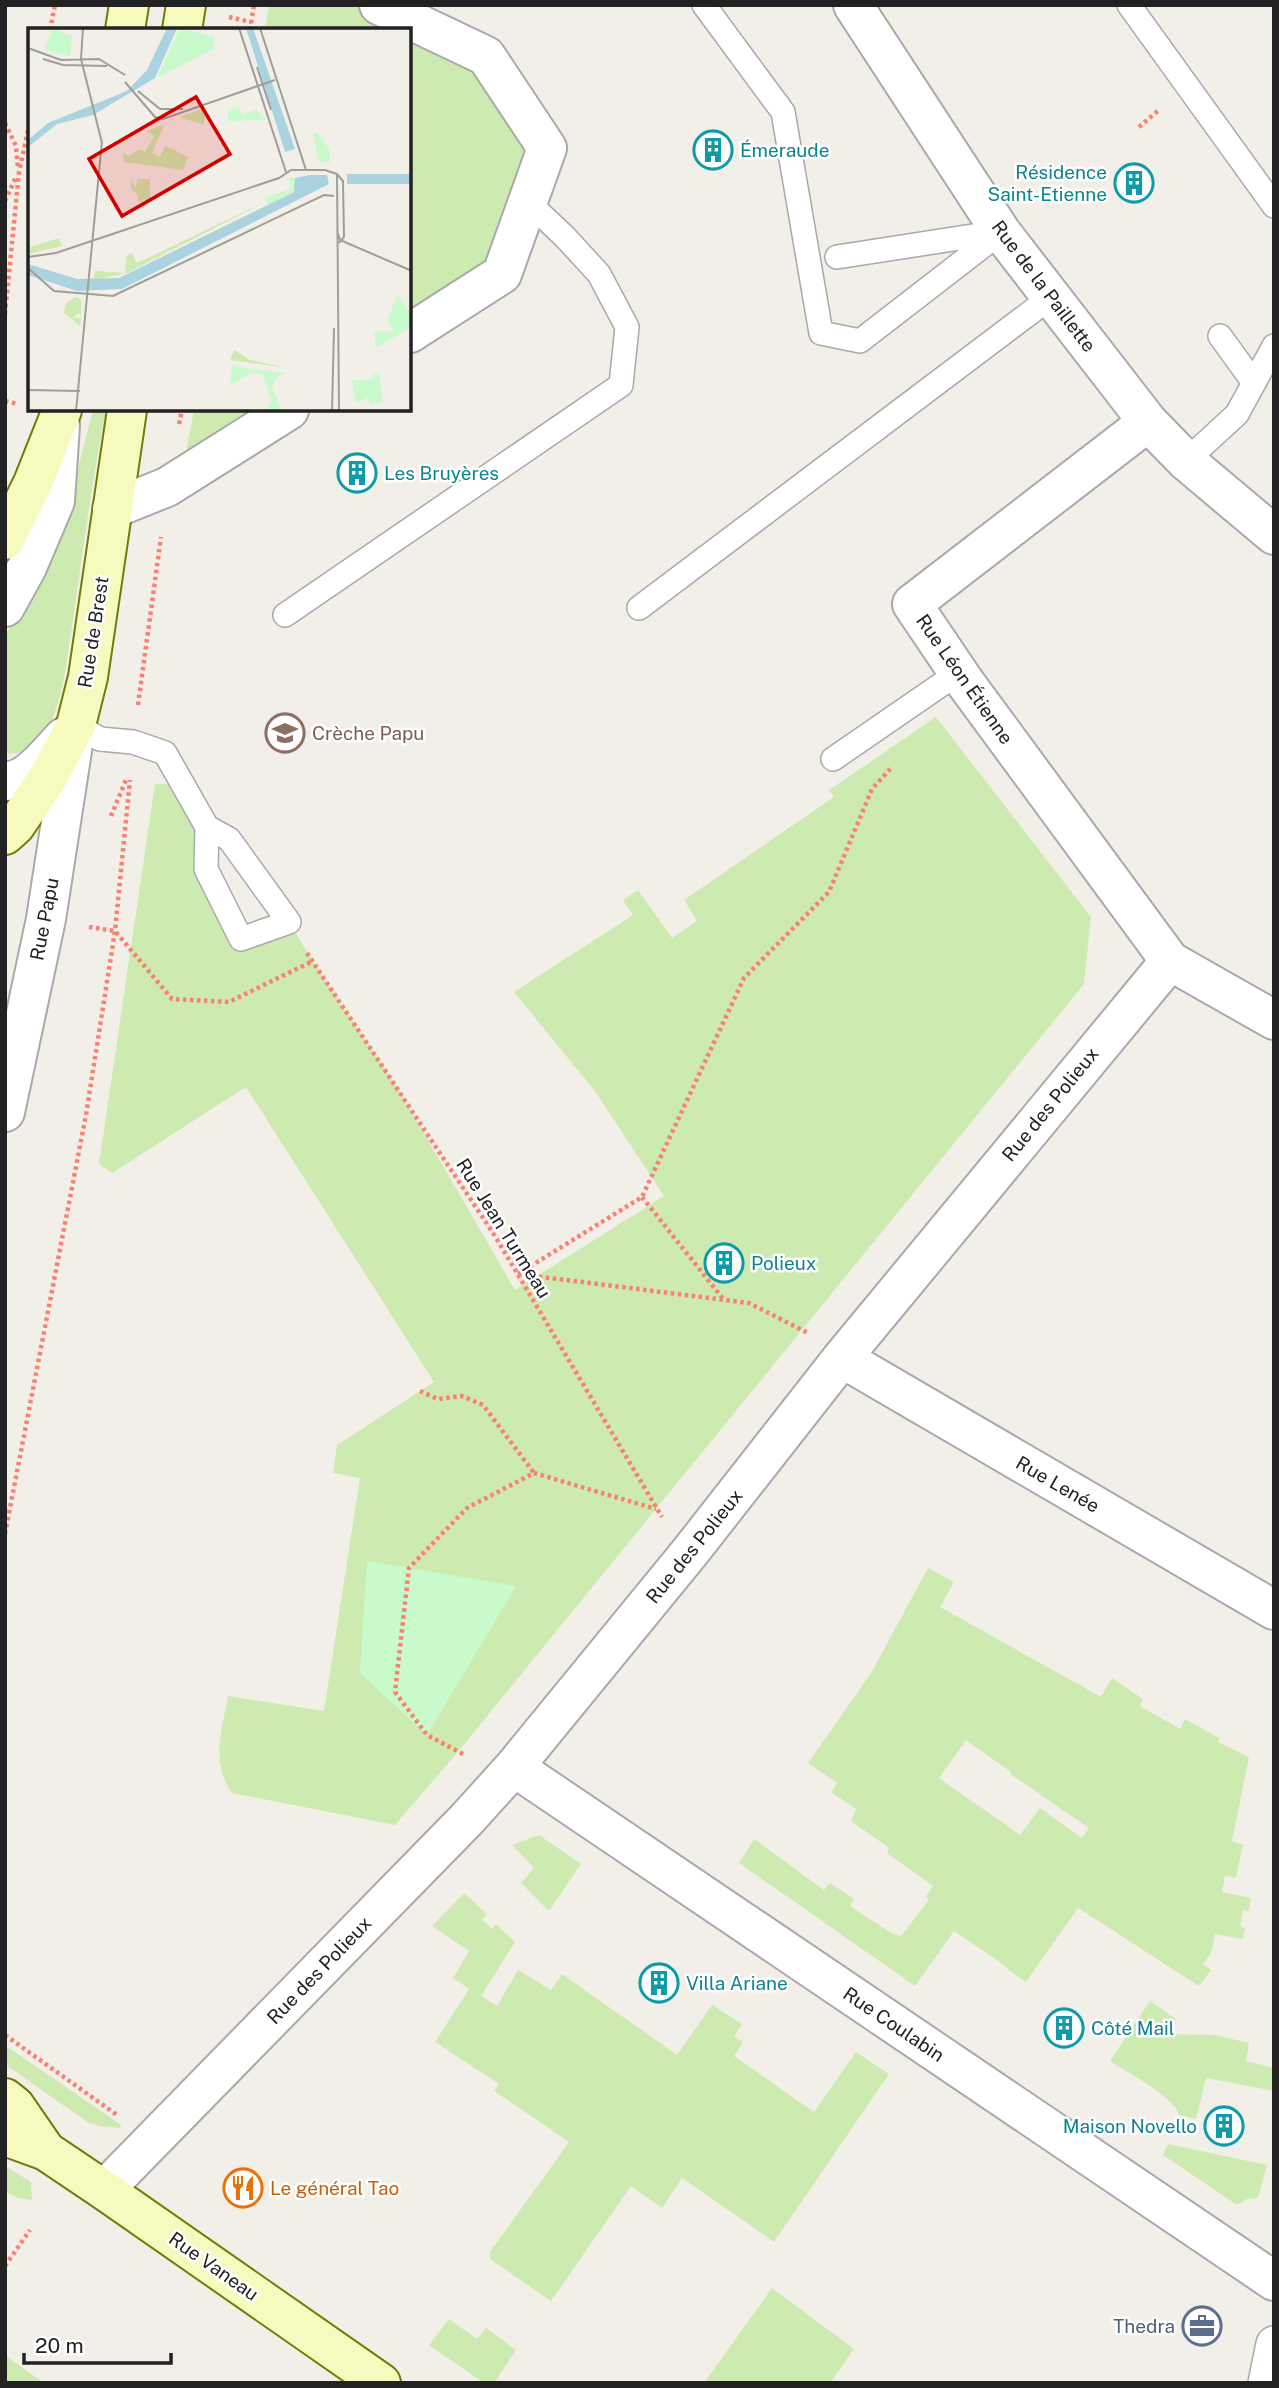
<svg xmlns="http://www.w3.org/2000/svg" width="1279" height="2388" font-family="'Public Sans',sans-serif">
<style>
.grass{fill:#cdebb0;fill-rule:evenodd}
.park{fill:#c8facc}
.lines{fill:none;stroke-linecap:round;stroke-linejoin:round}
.service-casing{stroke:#a9a9a9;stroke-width:26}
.pedestrian-casing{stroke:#a9a9a9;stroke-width:38}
.minor-casing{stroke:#a9a9a9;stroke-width:42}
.secondary-casing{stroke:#707d05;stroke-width:42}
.path{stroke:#fa8072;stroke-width:4.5;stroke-dasharray:3.5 3.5;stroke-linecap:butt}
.service{stroke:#fff;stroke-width:23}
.pedestrian{stroke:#fff;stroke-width:35}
.minor{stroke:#fff;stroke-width:38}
.secondary{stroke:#f7fabf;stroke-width:38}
.labels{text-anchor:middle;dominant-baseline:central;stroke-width:5;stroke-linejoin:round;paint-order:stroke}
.culture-label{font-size:19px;fill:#0d838f;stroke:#fff;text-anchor:start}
.street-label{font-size:19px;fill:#222;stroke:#fff}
.education-label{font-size:19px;fill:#785e54;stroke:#fff;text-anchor:start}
.food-label{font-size:19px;fill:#c56008;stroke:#fff;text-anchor:start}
.service-label{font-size:19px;fill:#4e5e75;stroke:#fff;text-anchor:end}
.inset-road{fill:none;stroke:#9f9d99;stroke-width:2}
.view{fill:#d40000;fill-opacity:0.15;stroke:#d40000;stroke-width:3.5}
.inset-edge{fill:none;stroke:#222;stroke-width:3.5}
</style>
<rect width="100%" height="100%" fill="#f2efe9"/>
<!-- grass -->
<path class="grass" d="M269 5H379L486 56 547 148 502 274 410 333V30H265Z
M93 410H106C93 475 84 541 75 606 70 636 65 691 53 717 45 736 28 757 5 753V636L31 591 67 511Z
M194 410H289L181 478Z
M936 717 1091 917 1084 984 457 1753 395 1825 232 1793C210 1763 222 1730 228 1696L324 1711 360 1478 333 1473 337 1445 434 1382 246 1087 112 1173 99 1164 155 784H182L207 827 206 869 241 939 289 922 308 954 399 1090 515 1290 664 1196 594 1090 514 992 633 915 623 900 638 890 672 938 697 921 684 900 834 797 829 790Z
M928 1568 954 1582 940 1607 1101 1697 1112 1678 1143 1699 1140 1706 1180 1729 1185 1719 1219 1738 1218 1742 1249 1757 1232 1841 1243 1845 1236 1877 1225 1876 1222 1892 1251 1898 1249 1911 1243 1910 1240 1927 1245 1928 1243 1939 1215 1934 1212 1951 1203 1964 1211 1970 1199 1986 1078 1908 1026 1982 1008 1970V1968L954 1931 915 1986 739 1863 754 1839 824 1890 830 1883 854 1899 850 1906 893 1934 901 1936 929 1900 926 1896 933 1886 887 1853 889 1848 851 1821 856 1809 831 1792 837 1783 808 1763 871 1673ZM966 1740 1011 1772 1010 1774 1089 1828 1082 1838 1040 1808 1020 1835 939 1778Z
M539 1835 581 1864 549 1911 521 1883 534 1868 512 1845Z
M464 1893 487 1914 482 1920 492 1929 496 1924 515 1942 481 1996 497 2006 518 1970 551 1990 562 1974 677 2055 712 2005 742 2024 734 2036 743 2042 734 2056 814 2112 856 2052 889 2074 774 2242 682 2178 662 2208 631 2186 551 2301 490 2259V2252L569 2142 494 2091 499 2084 435 2042 469 1989 453 1978 469 1951 432 1926Z
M1150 2001 1176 2019 1167 2034 1215 2035 1249 2043 1246 2061 1274 2068V2091L1206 2078 1196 2119 1179 2115C1175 2097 1126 2072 1110 2061Z
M6 2046 120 2124 121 2128 100 2126 87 2122 5 2064Z
M1168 2144 1267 2165 1258 2198 1247 2199 1237 2205 1163 2155Z
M5 2166 31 2182 32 2200 15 2197 5 2191Z
M772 2288 854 2349 830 2383H704Z
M449 2319 477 2339 486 2328 516 2350 494 2383H484L429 2345Z
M5 2355 44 2383H5Z"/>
<!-- park -->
<path class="park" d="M367 1561 516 1586 427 1735 360 1673Z"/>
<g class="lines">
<!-- service casing -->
<g class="service-casing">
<path id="service" d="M704 5 783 112 821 333 860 341 1001 232
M1129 5 1274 206
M837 257 998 232
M1220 336 1254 383
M1186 461 1237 414 1274 346
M639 608 1051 297
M285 615 621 385 627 327 599 274 565 237 528 202
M76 725 100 739 133 742 165 753 207 827 206 869 241 939 289 922 229 839 207 827
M833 759 958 673"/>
</g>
<!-- pedestrian casing -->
<g class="pedestrian-casing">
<path id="pedestrian" d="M1266 2383 1274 2344"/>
</g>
<!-- minor casing -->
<g class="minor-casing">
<path id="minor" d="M379 5 486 56 547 148 502 274 410 333
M853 5 1001 232 1148 422 1186 461 1274 535
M1148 422 912 604 964 681 1170 961 1274 1020
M112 509 167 487 289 410
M5 607 27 567 55 501 60 425
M5 781C28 783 49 752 64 737
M5 1112 46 919 75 731
M842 1358 1274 1610
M514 1767 1274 2281
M104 2190 467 1819 514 1767 690 1552 842 1358 1170 961"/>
</g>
<!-- secondary casing -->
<g class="secondary-casing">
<path id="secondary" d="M125 30 129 5
M182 30 186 5
M5 540 33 483 62 410
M5 835 15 826 47 779 76 725 88 677 127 410
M5 2098 15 2106 46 2151
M5 2136 46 2151 104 2190 381 2383"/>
</g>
<!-- path -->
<path class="path" d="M229 17 251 22
M50 30 55 5
M250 30 254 5
M5 123 16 146 18 169
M1139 127 1160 109
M5 201 16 177
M5 314 19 172 30 121
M5 401 18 404
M179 424 182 410
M138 705 161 537
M111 816 126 780
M89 927 115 931 172 999 229 1002 313 961
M307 953 495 1236 662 1517
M642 1197 724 1300
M518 1274 642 1197 744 978 829 892 872 789 891 768
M518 1274 749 1303 808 1333
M420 1391 438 1399 462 1396 483 1405 534 1473
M5 1534 86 1115 115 931 130 780
M463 1754 427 1735 395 1692 409 1568 467 1508 534 1473 656 1509
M5 2035 117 2115
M5 2266 30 2230"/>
<!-- service -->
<use href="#service" class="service"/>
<!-- pedestrian -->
<use href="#pedestrian" class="pedestrian"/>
<!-- minor -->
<use href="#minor" class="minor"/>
<!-- secondary -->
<use href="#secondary" class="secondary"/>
</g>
<!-- icons -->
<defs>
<g id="building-ring" transform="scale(2.0125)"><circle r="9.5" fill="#fff" stroke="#0f9aa8" stroke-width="1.5"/><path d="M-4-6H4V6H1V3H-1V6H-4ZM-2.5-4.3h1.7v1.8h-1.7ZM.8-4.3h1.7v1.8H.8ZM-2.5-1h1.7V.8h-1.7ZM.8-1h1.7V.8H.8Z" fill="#0f9aa8"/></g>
<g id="school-ring" transform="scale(2.0125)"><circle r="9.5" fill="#fff" stroke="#8d6e63" stroke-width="1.5"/><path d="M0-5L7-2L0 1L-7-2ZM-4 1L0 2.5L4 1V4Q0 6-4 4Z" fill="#8d6e63"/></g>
<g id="restaurant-ring" transform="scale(2.0125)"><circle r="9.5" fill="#fff" stroke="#e8710a" stroke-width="1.5"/><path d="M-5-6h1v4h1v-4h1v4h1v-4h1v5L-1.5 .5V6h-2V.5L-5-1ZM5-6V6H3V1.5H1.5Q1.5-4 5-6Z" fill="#e8710a"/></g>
<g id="office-ring" transform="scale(2.0125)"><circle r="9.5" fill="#fff" stroke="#5c6f8a" stroke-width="1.5"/><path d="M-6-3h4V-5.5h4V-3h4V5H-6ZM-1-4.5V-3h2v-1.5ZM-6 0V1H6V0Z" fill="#5c6f8a"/></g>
</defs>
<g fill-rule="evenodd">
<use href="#building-ring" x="713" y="150"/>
<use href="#building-ring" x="1134" y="183"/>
<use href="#building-ring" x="357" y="473"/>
<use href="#school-ring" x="285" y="733"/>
<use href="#building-ring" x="724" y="1263"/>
<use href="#building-ring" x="659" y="1983"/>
<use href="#building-ring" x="1064" y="2028"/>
<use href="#building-ring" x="1224" y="2126"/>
<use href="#restaurant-ring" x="243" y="2188"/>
<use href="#office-ring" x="1202" y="2326"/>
</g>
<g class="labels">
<!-- culture labels -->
<g class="culture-label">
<text x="740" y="150">Émeraude</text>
<text x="1107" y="172" text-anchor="end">Résidence<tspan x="1107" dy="22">Saint-Etienne</tspan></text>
<text x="384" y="473">Les Bruyères</text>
<text x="751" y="1263">Polieux</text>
<text x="686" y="1983">Villa Ariane</text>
<text x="1091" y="2028">Côté Mail</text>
<text x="1197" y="2126" text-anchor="end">Maison Novello</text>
</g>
<!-- street labels -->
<g class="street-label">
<text transform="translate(1044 286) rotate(53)">Rue de la Paillette</text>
<text transform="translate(93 632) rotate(-81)">Rue de Brest</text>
<text transform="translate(965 679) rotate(55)">Rue Léon Étienne</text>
<text transform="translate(44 919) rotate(-79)">Rue Papu</text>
<text transform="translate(1050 1104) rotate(-51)">Rue des Polieux</text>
<text transform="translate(504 1228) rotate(58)">Rue Jean Turmeau</text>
<text transform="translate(1058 1484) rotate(30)">Rue Lenée</text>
<text transform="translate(694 1546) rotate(-51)">Rue des Polieux</text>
<text transform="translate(319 1970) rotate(-46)">Rue des Polieux</text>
<text transform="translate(894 2024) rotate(34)">Rue Coulabin</text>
<text transform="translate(214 2266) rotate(35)">Rue Vaneau</text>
</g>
<!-- education labels -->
<g class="education-label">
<text x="312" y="733">Crèche Papu</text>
</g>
<!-- food labels -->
<g class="food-label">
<text x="270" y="2188">Le général Tao</text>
</g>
<!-- service labels -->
<g class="service-label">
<text x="1175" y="2326">Thedra</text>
</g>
</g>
<!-- overview -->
<g transform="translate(28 28)">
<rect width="383" height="383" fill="#f2efe9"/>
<path d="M177 80 176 97 151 89ZM137 96 124 125 132 129 137 118 145 121 160 129 155 142 96 134 95 124 100 128 112 121 117 124 126 108 119 103ZM104 150 107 160 110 151H122V171L110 174V167L103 161ZM237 174 99 245 65 252 67 243 97 245 99 227 104 225 109 235ZM31 210 34 218 0 226V220ZM48 269 53 272V288L51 285 44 290H53L52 298 36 285 38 275ZM206 322 222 332 259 340 202 332Z" fill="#cdebb0"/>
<path d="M25 0 44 8 42 28 16 22ZM152 0 186 9 185 21 129 50ZM211 78 214 87 228 81 238 92 200 93V82ZM290 105 301 121 302 134H291L285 106ZM260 150H267L268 162 240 177 237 170 264 160ZM369 267 383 284V299L348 320 346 303H366L359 293ZM204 338 257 345 248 350 244 360 254 383H236L244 374 235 347 222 345 202 358ZM351 345 355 374 342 376 340 370 328 375 324 353 345 351V346Z" fill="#c8facc"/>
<path d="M139 0H149L127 50 65 87 29 96 0 119V112L20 95 99 63 119 42ZM218 0H225L267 121 257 124ZM319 146H383V156H319ZM282 147H299L301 156 94 261 49 263 0 247V236L49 251 91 250 266 164 267 150Z" fill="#aad3df"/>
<path class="inset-road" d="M55 0 53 31 74 115M211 0 258 144M232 0 278 142M0 20 33 32 71 31 97 47M15 31 35 37 79 38M229 39 243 82M97 54 127 89 135 91 247 52M110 63 132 81H155M309 146 311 383M309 146 315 153 316 209 311 215M309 203 312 212 384 243M0 229 28 225 251 150 263 142H297L309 146M0 240 26 263 85 268 296 167 306 168M0 362 52 363M48 383 74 113M304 383 306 300"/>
<path class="view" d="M168 69 202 126 94 188 61 131Z"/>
<rect width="383" height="383" class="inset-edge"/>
</g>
<!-- border -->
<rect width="1279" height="2388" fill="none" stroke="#222222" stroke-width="14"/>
<!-- scale -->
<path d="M24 2353v10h147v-10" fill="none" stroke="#222222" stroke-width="3.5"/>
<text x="35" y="2353" font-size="21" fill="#222222" stroke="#ffffff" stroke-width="5" paint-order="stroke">20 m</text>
</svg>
